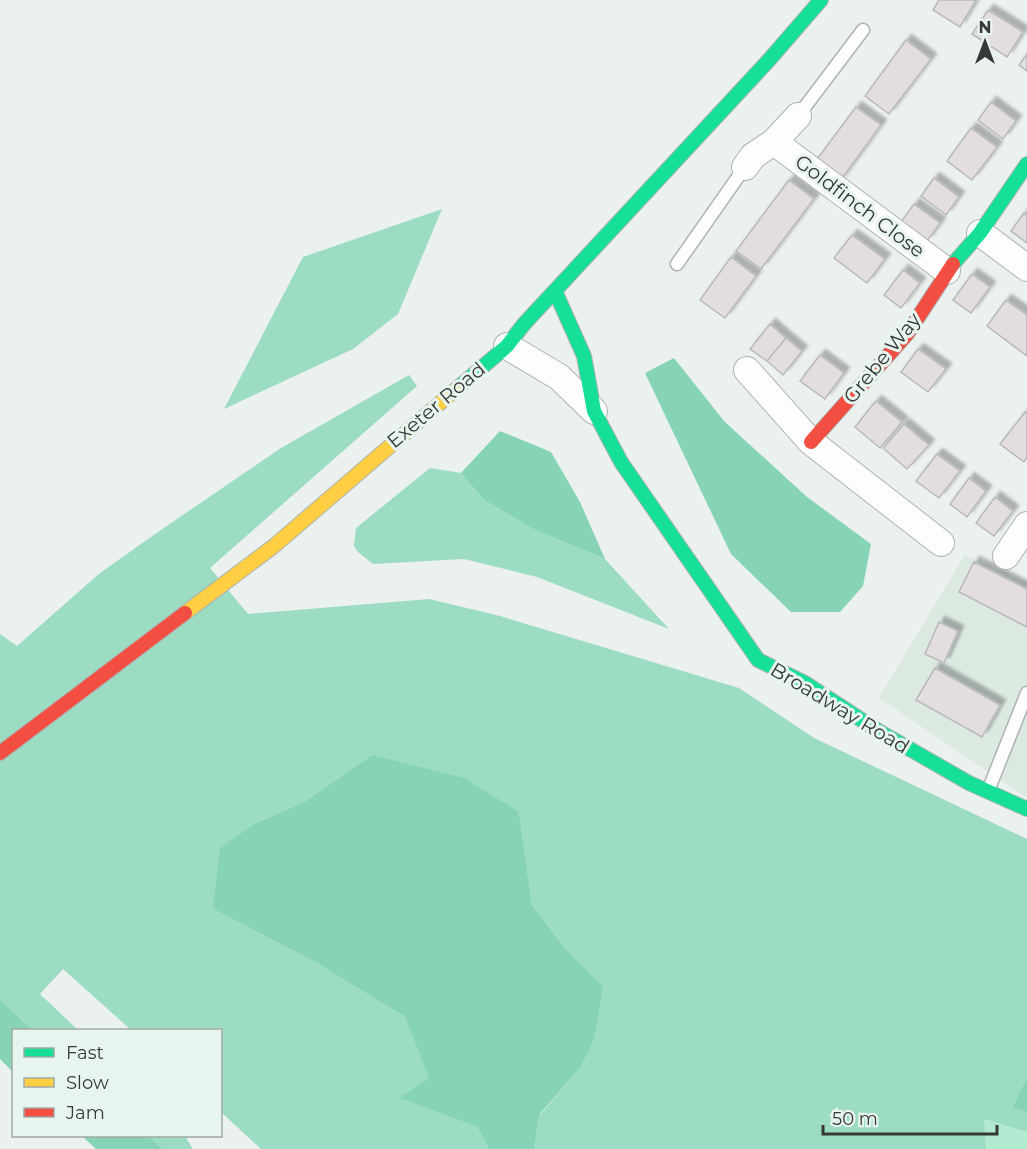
<svg xmlns="http://www.w3.org/2000/svg" width="1027" height="1149" font-family="Montserrat,sans-serif">
<style>
.built{fill:#dbe9e1}
.green{fill:#b1ead1}
.forest{fill:#9cdcc2}
.water{fill:#86d4b5}
.building{fill:#e3dde2;stroke:#b9b9b9;stroke-width:1.5;filter:url(#shadow)}
.lines{fill:none;stroke-linecap:round;stroke-linejoin:round}
.lane-casing{stroke:#aeb3b1;stroke-width:15}
.street-casing{stroke:#aeb3b1;stroke-width:28}
.fast-casing{stroke:#aeb3b1;stroke-width:16}
.slow-casing{stroke:#aeb3b1;stroke-width:16}
.jam-casing{stroke:#aeb3b1;stroke-width:16}
.lane{stroke:#fcfdfc;stroke-width:12}
.street{stroke:#fcfdfc;stroke-width:26}
.fast{stroke:#16e098;stroke-width:14}
.slow{stroke:#ffcf43;stroke-width:14}
.jam{stroke:#f24e42;stroke-width:14}
.labels{text-anchor:middle;dominant-baseline:central;stroke-width:6;stroke-linejoin:round;paint-order:stroke}
.street-label{font-size:20px;fill:#353a37;stroke:#e8f4ee}
</style>
<defs>
<filter id="shadow"><feDropShadow dx="5.5" dy="-5.5" stdDeviation="1.5" flood-color="#0004"/></filter>
</defs>
<rect width="100%" height="100%" fill="#ebf1ee"/>
<!-- built -->
<path class="built" d="M965 555 1027 582V798L879 698Z"/>
<!-- green -->
<path class="green" d="M983 1118 1027 1132V1149H986Z"/>
<!-- forest -->
<path class="forest" d="M442 209 398 314 353 349 224 409 303 257Z
M409 375 417 386 210 568 248 614 429 599 500 616 739 688 814 738 1027 839V1077L1014 1107 1027 1112V1132L984 1119 986 1149H534L540 1115 581 1067 594 1040 602 987 565 948 532 905 519 812 372 755 304 802 256 823 213 909 315 962 405 1017 430 1079 401 1098 477 1127 489 1149H261L221 1112 220 1030H131L63 969 40 994 78 1030H32L0 999V634L17 646 100 573 158 532 281 448Z
M430 468 461 473 484 500 533 529 605 559 669 629 537 577 464 559 373 564 358 552 354 546 356 528Z
M148 1136H185L193 1149H163Z"/>
<!-- water -->
<path class="water" d="M674 358 724 421 807 497 871 544 863 586 840 612H791L731 554 645 373Z
M500 431 551 452 580 502 605 559 533 529 484 500 461 473Z
M372 755 464 778 519 812 532 905 565 948 603 987 594 1040 581 1067 540 1114 534 1149H489L477 1127 400 1098 429 1078 405 1017 315 962 213 909 220 848 256 823 304 802Z
M0 999 32 1030H14L13 1072 0 1059Z
M1027 1077V1112L1013 1108Z
M82 1136H148L163 1149H96Z"/>
<!-- building -->
<path class="building" d="M939 0H976L960 27 933 10Z
M988 10 1023 32 1007 57 972 34Z
M906 40 931 59 889 114 865 96Z
M1027 54V71L1019 65Z
M991 102 1016 121 1003 139 978 120Z
M856 107 881 125 840 181 815 162Z
M971 128 997 147 972 180 947 161Z
M934 178 959 197 946 215 921 196Z
M789 180 814 199 761 269 736 251Z
M914 204 940 223 927 241 901 222Z
M1024 213 1027 216V243L1011 231Z
M852 235 885 259 867 283 834 258Z
M731 257 756 276 725 318 700 300Z
M903 270 920 283 901 308 884 295Z
M972 274 990 287 971 313 953 300Z
M1006 300 1027 315V356L987 326Z
M770 324 786 338 767 361 750 349Z
M786 338 802 351 783 375 767 361Z
M918 349 946 369 928 392 901 372Z
M820 355 844 373 825 399 800 381Z
M876 401 902 422 880 448 855 427Z
M1025 412 1027 413V457L1024 462 1000 444Z
M904 424 929 445 907 469 883 448Z
M937 454 960 471 939 498 916 481Z
M969 478 986 491 967 517 950 504Z
M995 497 1013 511 994 536 976 523Z
M974 562 1027 589V627L959 592Z
M939 622 958 631 944 663 925 654Z
M935 668 1000 705 982 737 916 700Z"/>
<g class="lines">
<!-- lane casing -->
<g class="lane-casing">
<path id="lane" d="M798 116 863 30
M677 264 745 167
M988 791 1027 693"/>
</g>
<!-- street casing -->
<g class="street-casing">
<path id="street" d="M774 142 947 271
M745 167 753 156 774 142 798 116
M980 233 1027 268
M507 346 559 377 594 411
M747 370 811 442 941 543
M1006 556 1027 525"/>
</g>
<!-- fast casing -->
<g class="fast-casing">
<path id="fast" d="M953 264 980 233 1027 164
M555 291 584 356 594 411 621 462 758 660 805 683 880 732 969 783 1027 809
M454 391 507 346 524 324 769 60 821 0"/>
</g>
<!-- slow casing -->
<g class="slow-casing">
<path id="slow" d="M185 613 274 546 454 391"/>
</g>
<!-- jam casing -->
<g class="jam-casing">
<path id="jam" d="M811 442 907 334 953 264
M0 753 185 613"/>
</g>
<!-- lane -->
<use href="#lane" class="lane"/>
<!-- street -->
<use href="#street" class="street"/>
<!-- fast -->
<use href="#fast" class="fast"/>
<!-- slow -->
<use href="#slow" class="slow"/>
<!-- jam -->
<use href="#jam" class="jam"/>
</g>
<g class="labels">
<!-- street labels -->
<g class="street-label">
<text transform="translate(860 206) rotate(37)">Goldfinch Close</text>
<text transform="translate(882 358) rotate(-51)">Grebe Way</text>
<text transform="translate(436 405) rotate(-40)">Exeter Road</text>
<text transform="translate(840 708) rotate(31)">Broadway Road</text>
</g>
</g>
<!-- legend -->
<rect x="12" y="1029" width="210" height="108" fill="#e8f4ee" stroke="#a0aaa5" stroke-width="1.5"/>
<rect x="24" y="1048" width="30" height="9" fill="#16e098" stroke="#a0aaa5" stroke-width="1.5"/>
<text x="66" y="1059" font-size="18" fill="#353a37">Fast</text>
<rect x="24" y="1078" width="30" height="9" fill="#ffcf43" stroke="#a0aaa5" stroke-width="1.5"/>
<text x="66" y="1089" font-size="18" fill="#353a37">Slow</text>
<rect x="24" y="1108" width="30" height="9" fill="#f24e42" stroke="#a0aaa5" stroke-width="1.5"/>
<text x="66" y="1119" font-size="18" fill="#353a37">Jam</text>
<!-- north arrow -->
<g transform="translate(985 42)" stroke="#e8f4ee" stroke-width="4.5" paint-order="stroke">
<path d="M0-4.5L10 22L0 15L-10 22Z" fill="#353a37"/>
<text y="-9" font-size="16" font-weight="bold" text-anchor="middle" fill="#353a37">N</text>
</g>
<!-- scale -->
<path d="M823 1125v9h174v-9" fill="none" stroke="#353a37" stroke-width="3"/>
<text x="832" y="1125" font-size="18" fill="#353a37" stroke="#e8f4ee" stroke-width="4.5" paint-order="stroke">50 m</text>
</svg>
